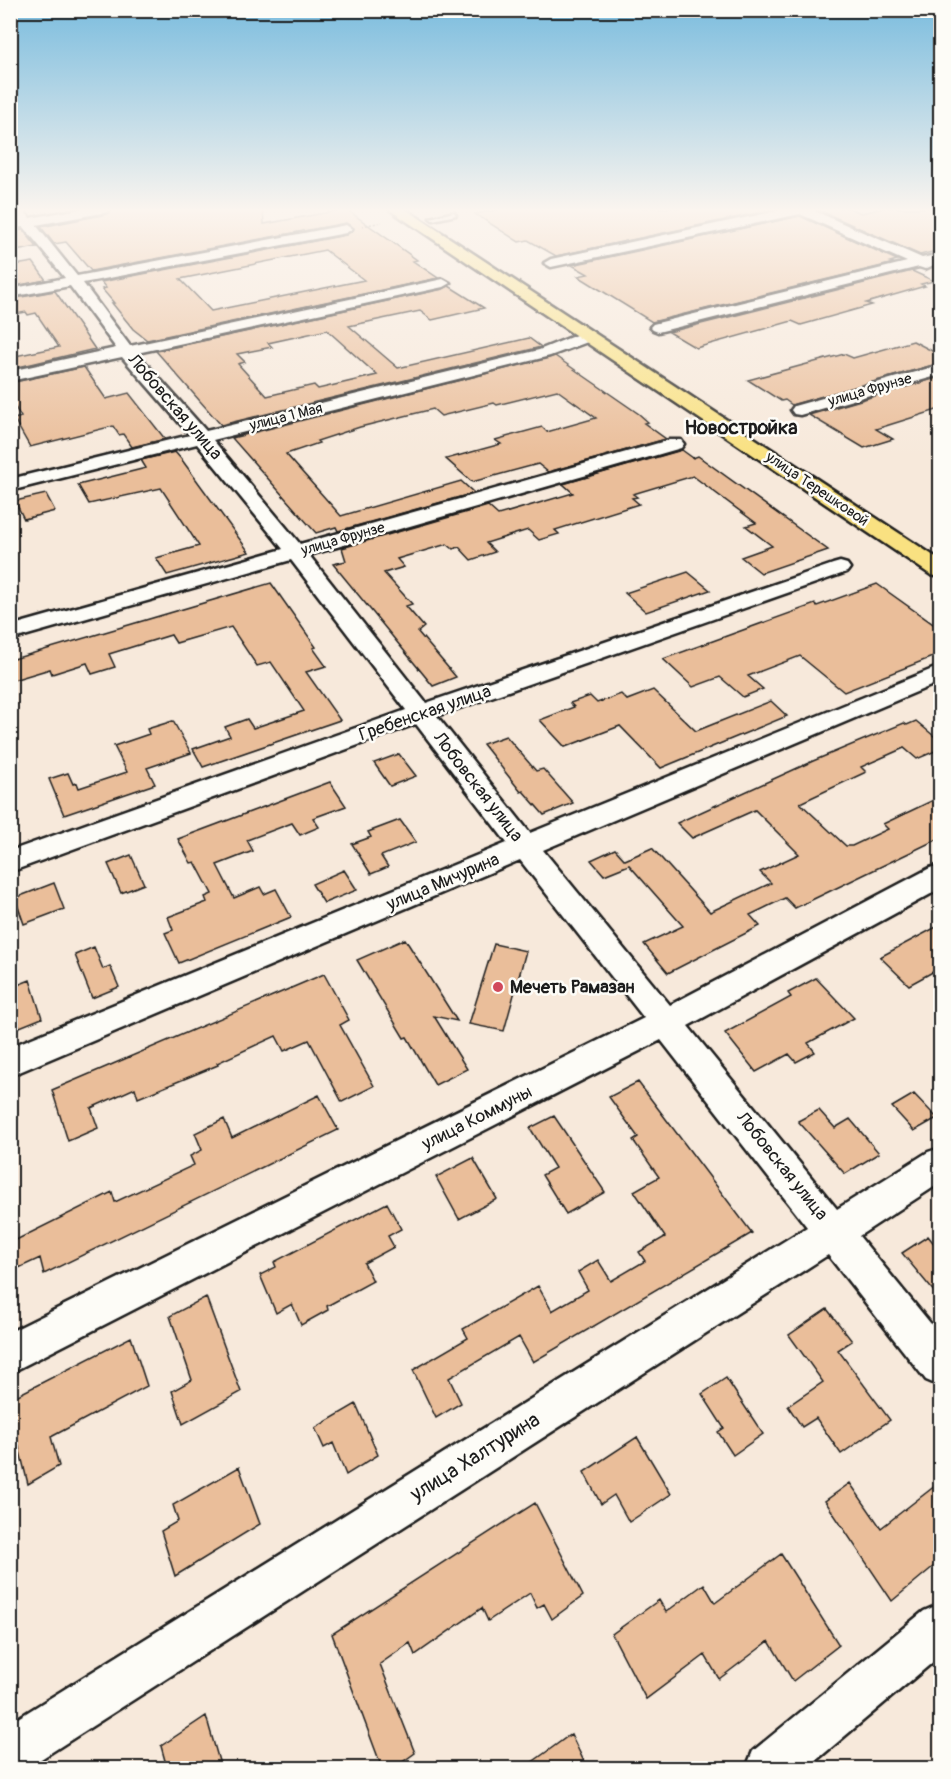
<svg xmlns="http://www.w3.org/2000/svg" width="951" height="1779" font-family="Pangolin,sans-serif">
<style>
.building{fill:#eabe9a;stroke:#1c1c1c;stroke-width:1.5;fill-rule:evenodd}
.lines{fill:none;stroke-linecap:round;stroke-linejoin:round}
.service-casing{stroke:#1c1c1c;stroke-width:5}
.minor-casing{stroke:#1c1c1c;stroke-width:5}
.primary-casing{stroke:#1c1c1c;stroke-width:5}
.path{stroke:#1c1c1c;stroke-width:1.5;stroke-dasharray:2 2;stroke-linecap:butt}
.service{fill:#fdfcf7;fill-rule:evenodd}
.minor{fill:#fdfcf7;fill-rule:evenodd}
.primary{fill:#f9e181;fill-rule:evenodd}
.poi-dot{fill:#d1495b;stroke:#fdfcf7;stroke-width:2}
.labels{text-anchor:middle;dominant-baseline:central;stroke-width:5;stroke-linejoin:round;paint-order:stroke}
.far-street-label{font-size:15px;fill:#1c1c1c;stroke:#fdfcf7}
.street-label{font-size:18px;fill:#1c1c1c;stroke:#fdfcf7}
.poi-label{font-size:18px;font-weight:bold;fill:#1c1c1c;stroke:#fdfcf7;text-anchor:start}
.far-district-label{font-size:20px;font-weight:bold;fill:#1c1c1c;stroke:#fdfcf7}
.near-street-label{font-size:21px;fill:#1c1c1c;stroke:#fdfcf7}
</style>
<rect width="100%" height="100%" fill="#f7e9db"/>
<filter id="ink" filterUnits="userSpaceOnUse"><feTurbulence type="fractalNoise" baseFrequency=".0167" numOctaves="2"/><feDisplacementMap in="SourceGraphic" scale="12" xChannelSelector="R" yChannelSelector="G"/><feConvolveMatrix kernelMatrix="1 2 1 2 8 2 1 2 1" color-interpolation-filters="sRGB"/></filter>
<g filter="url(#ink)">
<!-- building -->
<path class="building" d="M115 208H263L264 224 346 209 417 260 413 261 438 278 147 340 133 329 112 303H114L102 289 106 288 101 282 346 235 354 228 346 223 91 271 66 242 54 244 41 227 107 214ZM325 250 364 280 211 311 180 279Z
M507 208H780L556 256 528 240 519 242 475 214Z
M814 208H849L861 213 884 208H940V250L920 255Z
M800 216 897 260 890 262 894 263 652 322 578 276 588 274 572 265Z
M23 230 37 247 10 252V232Z
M33 262 46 280 10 287V266Z
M912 271 934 281 921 284 925 286 866 303 872 305 801 325 792 321 696 348 669 332Z
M449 286 484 308 432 320 420 311 349 326 398 368 529 338 541 347 221 425 156 351 443 289ZM327 330 377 375 318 389 314 385 267 396 238 364 245 362 237 354 272 347 268 343Z
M55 291 95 349 10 369V357L59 347 36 313 28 315 26 312 10 315V299Z
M913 341 940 355V363L792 405 785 400 781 401 748 380 844 354 853 358Z
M555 356 639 414 648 422 644 423 666 439 548 472 538 464 472 482 446 459 501 444 495 440 542 427 547 432 596 418 557 390 497 405 494 403 441 416 433 409 360 427 317 441 319 443 286 454 341 516 461 481 474 493 338 531 336 527 316 533 232 438Z
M84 367 106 399 129 393 165 439 132 447 123 434 119 435 113 426 30 447 14 419 21 417 10 399V383Z
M940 377V409L876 429 893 439 864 448 809 415Z
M682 450 693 458 698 456 828 550 761 573 741 557 772 546 746 526 756 523 693 476 633 494 637 497 632 498 639 504 555 530 559 534 539 540 528 530 486 543 495 552 471 560 459 547 453 549 447 544 397 559 404 567 384 573 412 604 406 606 424 627 418 632 456 677 433 686 333 564 346 561 342 548 488 506 498 515 573 493 563 484Z
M175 452 182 460 249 552 167 575 156 558 199 546 161 488 89 504 78 485 146 468 141 460Z
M46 494 55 511 24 519 15 501Z
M688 572 710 590 646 612 625 593Z
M271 583 316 647 313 648 326 666 306 672 340 720 203 767 193 749 230 736 225 727 247 719 253 728 304 711 271 662 257 666 231 627 176 643 171 635 109 654 115 667 92 674 87 663 52 674 50 669 10 681V660Z
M877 584 940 629V654L844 692 800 656 748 676 763 689 743 697 720 677 693 687 663 659 815 604 817 606Z
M653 690 696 731 771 701 787 716 661 768 620 726 565 747 540 720 574 707 570 703 590 696 597 703 621 694 627 700Z
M173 721 191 753 147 768 155 784 64 815 49 779 68 773 73 784 77 783 79 788 127 772 114 746 149 734 147 729Z
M916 721 940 741V749L917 759 904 748 861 767 866 772 800 803 846 846H852L888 829 883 824 940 797V838L795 908 785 898 750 915 760 926 668 973 644 944 683 926 629 865 604 875 591 860 615 849 625 860 652 848 710 912 771 883 760 872 799 854 755 810 692 838 677 823 813 761 904 723 907 725Z
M506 736 536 771 543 769 573 803 544 815 523 791 521 792 483 744Z
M399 754 416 776 390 786 374 763Z
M330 782 346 806 313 818 319 827 300 835 292 823 247 840 253 851 217 865 234 898 260 887 264 894 276 889 291 917 179 963 165 933 173 930 168 917 207 902 205 897 212 894 195 862 191 863 178 839Z
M400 820 416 842 381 856 388 867 371 874 352 844 371 837 368 832Z
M131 855 144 884 121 893 108 864Z
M344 870 357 890 324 903 312 884Z
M54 883 64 909 24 924 15 898Z
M940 925V968L909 985 880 957Z
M405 939 457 1021 434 1016 467 1069 435 1085 407 1037 404 1038 357 960Z
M494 944 526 951 504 1031 469 1024Z
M94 947 103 969 110 966 119 987 92 998 75 955Z
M324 974 349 1020 340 1025 374 1086 342 1102 309 1040 284 1051 276 1036 217 1063 218 1065 138 1098 135 1088 91 1108 98 1128 68 1141 52 1090Z
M816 978 854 1018 808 1043 815 1052 796 1062 789 1054 756 1072 725 1033 791 997 788 993Z
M30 980 42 1018 10 1031V988Z
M638 1082 752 1233 533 1362 519 1337 449 1378 461 1403 436 1418 413 1370 468 1338 463 1329 538 1286 552 1311 588 1290 578 1272 598 1260 611 1281 645 1261 639 1252 665 1237 634 1191 659 1177 633 1140 638 1137 609 1097Z
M914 1094 937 1118 914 1131 892 1107Z
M319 1095 338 1130 44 1274 40 1258 10 1272V1243L112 1192 115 1202 194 1165 190 1156 202 1150 195 1133 224 1119 232 1138Z
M819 1110 835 1128 850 1119 879 1153 845 1174 798 1121Z
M554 1116 605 1192 566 1214 542 1175 555 1168 530 1128Z
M473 1158 497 1199 459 1219 436 1177Z
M387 1203 401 1229 388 1236 394 1247 364 1263 373 1281 327 1306 328 1310 301 1325 292 1304 276 1313 260 1275 276 1267 274 1262Z
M928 1236 940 1251V1299L902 1253Z
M206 1297 241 1392 183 1424 172 1391 192 1380 170 1316Z
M827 1309 852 1341 838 1350 890 1420 841 1454 816 1418 802 1427 788 1406 823 1382 789 1335Z
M131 1337 147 1386 51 1437 59 1466 28 1484 10 1411V1399Z
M726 1378 763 1434 733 1455 718 1432 724 1428 702 1394Z
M356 1404 378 1455 346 1475 333 1443 324 1448 315 1428Z
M637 1437 671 1494 629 1522 614 1495 601 1504 584 1472Z
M239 1467 260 1524 175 1576 161 1531 178 1521 173 1505Z
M940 1482V1561L892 1601 825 1501 850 1483 881 1528Z
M535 1503 583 1596 552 1619 544 1604 537 1608 530 1593 488 1621 482 1608 415 1655 410 1643 380 1664 415 1753 394 1768H382L332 1634Z
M781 1554 839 1645 793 1681 769 1641 719 1679 705 1655 646 1699 612 1634 659 1600 666 1612 704 1584 715 1603Z
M206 1716 221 1768H167L161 1746Z
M571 1734 587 1768H524L549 1750Z"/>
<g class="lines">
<!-- service casing -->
<g class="service-casing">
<path id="service" d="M454 212 456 215 433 220 430 218Z"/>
</g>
<!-- minor casing -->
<g class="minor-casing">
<path id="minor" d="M10 208H22L30 218 85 208H113L107 212 36 225 77 276 346 225 352 229 346 233 83 283 130 346 443 279 450 283 443 287 137 353 206 431 539 350 576 335 588 332 593 334 596 337 593 340 550 356 213 440 300 544 669 440H681L684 444 681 448 309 555 426 703 833 564 840 562 847 564 850 568 847 572 437 716 530 833 940 666V682L543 850 670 1005 930 868 940 865V889L688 1026 837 1209 928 1152 940 1148V1183L859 1236 940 1335V1386L926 1380 828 1255 27 1768H10V1723L807 1227 661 1040 10 1373V1332L644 1018 520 860 10 1076V1047L507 843 416 724 10 872V851L406 710 291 560 10 640V626L283 549 197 444 10 491V479L190 435 122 357 10 381V371L116 348 70 286 10 297V289L65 278 24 227 10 228V222L19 220Z
M791 208H808L922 258 940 254V262L925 269 919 267 658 332 653 330 650 327 653 324 907 262 800 214 551 267 544 263 551 259Z
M940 365V375L800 415 794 414 791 410 794 406Z
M940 1604V1656L807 1768H746L753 1751 924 1611Z"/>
</g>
<!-- primary casing -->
<g class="primary-casing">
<path id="primary" d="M387 208H404L940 560V577L931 575Z"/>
</g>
<!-- path -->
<path class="path" d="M362 226 382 222"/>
<!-- service -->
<use href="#service" class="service"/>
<!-- minor -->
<use href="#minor" class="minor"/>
<!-- primary -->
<use href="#primary" class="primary"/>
</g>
</g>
<!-- sky -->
<linearGradient id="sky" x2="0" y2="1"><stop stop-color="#7abcde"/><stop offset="0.46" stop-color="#fbf5ef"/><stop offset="1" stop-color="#fbf5ef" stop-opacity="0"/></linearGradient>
<rect width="951" height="457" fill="url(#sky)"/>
<!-- markers -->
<circle class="poi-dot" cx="498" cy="987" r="6"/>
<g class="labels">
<!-- far-street labels -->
<g class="far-street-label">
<text transform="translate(870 390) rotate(-16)">улица Фрунзе</text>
<text transform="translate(286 417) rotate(-14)">улица 1 Мая</text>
<text transform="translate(817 489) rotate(34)">улица Терешковой</text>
<text transform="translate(343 539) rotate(-16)">улица Фрунзе</text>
</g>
<!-- street labels -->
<g class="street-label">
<text transform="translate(175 407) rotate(49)">Лобовская улица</text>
<text transform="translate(425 713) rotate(-19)">Гребенская улица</text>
<text transform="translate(478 787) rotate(52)">Лобовская улица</text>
<text transform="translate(443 882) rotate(-23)">улица Мичурина</text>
<text transform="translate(477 1118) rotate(-27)">улица Коммуны</text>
<text transform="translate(782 1166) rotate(51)">Лобовская улица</text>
</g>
<!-- poi labels -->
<g class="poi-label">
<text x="510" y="987">Мечеть Рамазан</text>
</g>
<!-- far-district labels -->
<g class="far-district-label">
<text x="741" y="427">Новостройка</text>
</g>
<!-- near-street labels -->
<g class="near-street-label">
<text transform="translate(475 1457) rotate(-32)">улица Халтурина</text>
</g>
</g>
<!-- margin -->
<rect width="951" height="1779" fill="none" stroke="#fdfcf7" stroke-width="36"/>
<rect x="18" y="18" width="915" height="1743" fill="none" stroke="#1c1c1c" stroke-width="2" filter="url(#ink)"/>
</svg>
